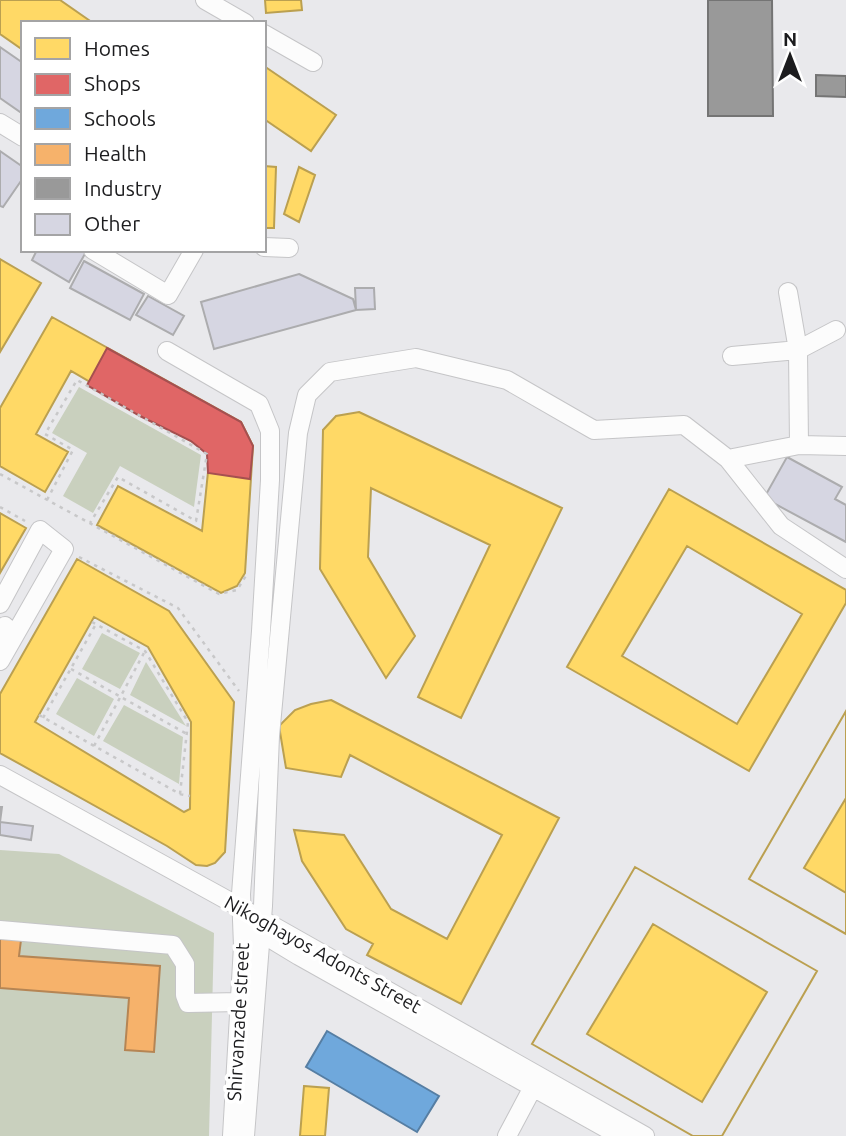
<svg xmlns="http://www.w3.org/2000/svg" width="846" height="1136" font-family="Ubuntu,sans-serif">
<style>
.green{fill:#c9d0be}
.homes{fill:#ffd966;stroke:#bba050;stroke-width:2;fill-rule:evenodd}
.shops{fill:#e06666;stroke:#a55050;stroke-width:2}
.schools{fill:#6fa8dc;stroke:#567ea3;stroke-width:2}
.health{fill:#f6b26b;stroke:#b58554;stroke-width:2}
.industry{fill:#999;stroke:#747474;stroke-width:2}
.building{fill:#d6d6e2;stroke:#acacae;stroke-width:2}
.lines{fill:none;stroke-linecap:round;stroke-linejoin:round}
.minor-casing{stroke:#c5c5c7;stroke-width:20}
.path{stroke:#c8c8c9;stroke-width:2.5;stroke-dasharray:3.5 5;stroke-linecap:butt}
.minor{stroke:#fcfcfc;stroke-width:18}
.labels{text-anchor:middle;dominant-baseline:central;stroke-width:7;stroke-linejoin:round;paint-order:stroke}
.street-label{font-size:19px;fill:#1c1c1e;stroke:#fff}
</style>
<rect width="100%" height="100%" fill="#e9e9ec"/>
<!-- green -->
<path class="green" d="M79 387 201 455 194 507 120 466 93 513 63 496 87 453 52 433Z
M102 633 140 653 120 689 82 669Z
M146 662 186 726 130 695Z
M77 678 114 699 94 736 56 714Z
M124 705 183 737 179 784 103 741Z
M0 850 59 854 214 933 209 1136H0Z"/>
<!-- homes -->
<path class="homes" d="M0 0H60L93 23H23V50L0 34Z
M265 0H301L302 10 266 13Z
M264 66 336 115 311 151 264 119Z
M264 166 276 167 274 228H264Z
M299 167 315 175 299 222 284 214Z
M0 259 41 283 0 352Z
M52 317 241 422 253 446 245 573 237 586 221 593 97 525 118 486 202 531 210 452 71 371 36 434 68 452 45 492 0 466V408Z
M359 412 562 508 461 718 418 697 490 545 371 488 368 557 415 636 386 678 320 569 323 430 336 416Z
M669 489 846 590V603L749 771 567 667ZM687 546 802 614 737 724 622 656Z
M0 513 26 528 0 573Z
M77 559 169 611 234 702 225 852 215 863 207 866 196 865 167 846 0 753V694ZM94 617 148 647 191 722 190 809 184 812 35 722Z
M331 700 559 818 461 1004 367 955 373 944 346 929 302 861 294 830 344 835 391 909 447 939 502 835 350 755 341 777 286 768 279 726 295 710 311 704Z
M846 711V798L804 868 846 893V934L749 879Z
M846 711V934L749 879Z
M635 867 817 971 722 1136H693L532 1044ZM653 924 767 992 702 1102 587 1034Z
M635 867 817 971 722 1136H693L532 1044Z
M304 1086 329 1088 325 1136H300Z"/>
<!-- shops -->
<path class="shops" d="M107 348 241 422 253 446 250 479 208 473 207 454 191 441 140 416 87 385Z"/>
<!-- schools -->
<path class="schools" d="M327 1031 439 1096 417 1132 306 1067Z"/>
<!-- health -->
<path class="health" d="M0 938 21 940 19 956 160 966 154 1052 125 1050 129 998 0 988Z"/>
<!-- industry -->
<path class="industry" d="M708 0H772L773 116H708Z
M816 75 846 76V97L816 96Z"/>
<!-- building -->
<path class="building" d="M0 47 23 63V114L0 98Z
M0 151 23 167V178L3 207 0 206Z
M37 250H83L86 252 69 282 32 260Z
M84 261 144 294 130 320 70 288Z
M299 274 353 299 356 310 214 349 201 302Z
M355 288H374L375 309 356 310Z
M148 296 184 316 173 335 136 315Z
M787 457 842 487 835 499 846 505V542L764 498Z
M0 807H2L0 822 33 826 31 840 0 835Z"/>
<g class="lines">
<!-- minor casing -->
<g class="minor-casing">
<path id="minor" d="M205 0 245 23
M264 34 313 62
M0 123 23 137
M264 247 289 248
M93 250 168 295 194 250
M788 292 798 350 799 445
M167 351 259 404 270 431V480L261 631 241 894 243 946 232 1136
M732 356 798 350 836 330
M728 459 799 445 846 446
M0 604 40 530 64 549 0 661
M0 635 5 626
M0 775 236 905 645 1136
M0 930 173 945 185 964V995L188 1003 240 1002
M256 930 299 956 620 1136
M245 1136 263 906 270 736 298 433 307 395 330 372 416 358 507 380 594 430 684 425 728 459 781 526 846 569
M507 1136 533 1087"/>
</g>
<!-- path -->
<path class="path" d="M0 474 219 594 237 590 247 574
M47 500 73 450 45 434 77 380 207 454 196 521 118 477 90 523
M0 507 25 521
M79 557 178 608 239 691
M92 622 145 651 188 722 180 794
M71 669 187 734
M39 715 180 794 190 796
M43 718 96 624
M94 746 145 651"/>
<!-- minor -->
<use href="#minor" class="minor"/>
</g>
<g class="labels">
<!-- street labels -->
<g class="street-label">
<text transform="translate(323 954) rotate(29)">Nikoghayos Adonts Street</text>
<text transform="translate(238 1022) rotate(-87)">Shirvanzade street</text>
</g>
</g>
<!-- legend -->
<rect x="21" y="21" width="245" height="231" fill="#ffffff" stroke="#a4a4a5" stroke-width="2"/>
<rect x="35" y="38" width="35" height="21" fill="#ffd966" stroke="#a4a4a5" stroke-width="2"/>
<text x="84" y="56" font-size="21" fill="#1c1c1e">Homes</text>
<rect x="35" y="74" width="35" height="21" fill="#e06666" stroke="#a4a4a5" stroke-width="2"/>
<text x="84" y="91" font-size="21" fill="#1c1c1e">Shops</text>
<rect x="35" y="108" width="35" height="21" fill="#6fa8dc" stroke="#a4a4a5" stroke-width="2"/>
<text x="84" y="126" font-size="21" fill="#1c1c1e">Schools</text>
<rect x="35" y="144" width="35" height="21" fill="#f6b26b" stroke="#a4a4a5" stroke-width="2"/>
<text x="84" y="161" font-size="21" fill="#1c1c1e">Health</text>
<rect x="35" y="178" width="35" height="21" fill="#999999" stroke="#a4a4a5" stroke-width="2"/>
<text x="84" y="196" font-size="21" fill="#1c1c1e">Industry</text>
<rect x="35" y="214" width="35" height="21" fill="#d6d6e2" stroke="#a4a4a5" stroke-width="2"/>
<text x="84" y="231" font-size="21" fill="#1c1c1e">Other</text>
<!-- north arrow -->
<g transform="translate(790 56)" stroke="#ffffff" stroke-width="5" paint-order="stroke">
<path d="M0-5L12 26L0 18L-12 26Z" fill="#1c1c1e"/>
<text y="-10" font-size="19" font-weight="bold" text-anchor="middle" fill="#1c1c1e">N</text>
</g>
</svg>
